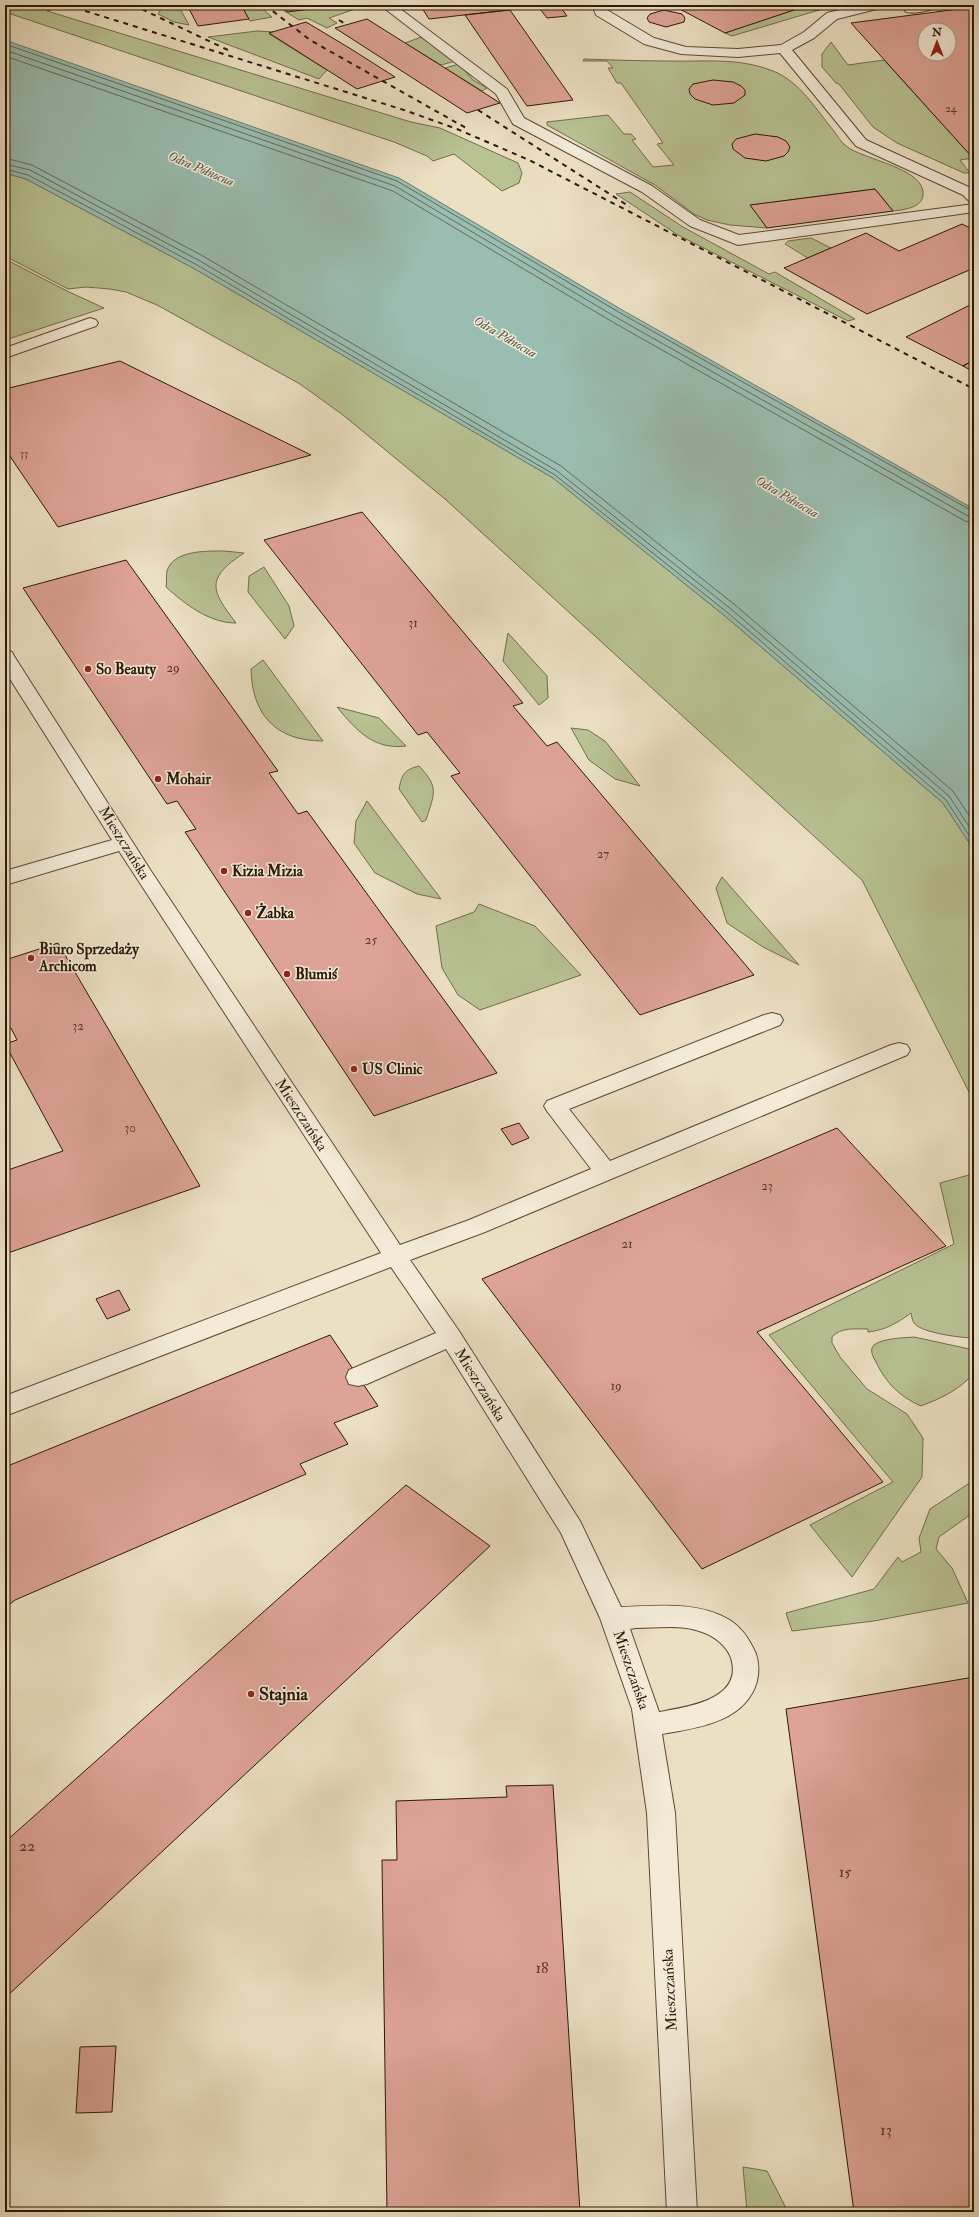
<svg xmlns="http://www.w3.org/2000/svg" width="979" height="2217" font-family="'IM FELL Double Pica',serif">
<style>
.green{fill:#b8c293;stroke:#726d4d}
.water{fill:#99bdb0;stroke:#6d7b6c}
.lines{fill:none;stroke-linecap:round;stroke-linejoin:round}
.shore{stroke:#626a5c;stroke-width:1}
.building{fill:#dea397;stroke:#2c1807;fill-rule:evenodd}
.minor-casing{stroke:#5c4a36;stroke-width:2}
.minor{fill:#f3ebd8;fill-rule:evenodd}
.rail{stroke:#2c1807;stroke-width:2;stroke-dasharray:5 5;stroke-linecap:butt}
.poi-dot{fill:#8f2418;stroke:#f3ebd8;stroke-width:1.5}
.labels{text-anchor:middle;dominant-baseline:central;stroke-width:3;stroke-linejoin:round;paint-order:stroke}
.far-number-label{font-size:11px;fill:#583b2b}
.far-water-label{font-size:13px;font-style:italic;fill:#525242;stroke:#f3ebd8}
.number-label{font-size:13px;fill:#583b2b}
.poi-label{font-size:15px;font-weight:bold;fill:#2c1807;stroke:#f3ebd8;text-anchor:start}
.street-label{font-size:15px;fill:#2c1807;stroke:#f3ebd8}
.near-number-label{font-size:16px;fill:#583b2b}
.near-poi-label{font-size:18px;font-weight:bold;fill:#2c1807;stroke:#f3ebd8;text-anchor:start}
</style>
<rect width="100%" height="100%" fill="#ece0c3"/>
<filter id="stains"><feTurbulence type="fractalNoise" baseFrequency=".005" numOctaves="4"/><feColorMatrix values="0 0 0 0 .2 0 0 0 0 .09 0 0 0 0 .02 0 0 0 .5 -.17"/></filter>
<radialGradient id="worn" r=".72"><stop offset=".6" stop-color="#630" stop-opacity="0"/><stop offset="1" stop-color="#630" stop-opacity=".3"/></radialGradient>
<!-- green -->
<path class="green" d="M5 5H68L47 11 411 122 440 128 518 163 522 173 519 183 502 191 454 154 433 161 427 156 394 142 5 12Z
M170 5H178L189 25 174 22 158 14 162 7Z
M241 5H258L272 17 250 21Z
M275 5H367L329 18 337 23 327 28 307 18 299 20Z
M809 5H836L732 36 725 33Z
M257 31 274 32 269 34 327 70 319 79 208 37Z
M424 36 456 61 441 65 405 43Z
M831 42 848 65 884 60 973 158 960 160 970 173H964L897 143 873 127 839 84 836 83 822 67V54Z
M584 59C612 60 640 61 668 61 706 62 737 57 773 71 799 81 816 109 833 130 837 135 841 142 846 146 863 160 927 168 923 196 921 208 903 210 893 211L875 189 751 205 767 228 730 225 707 220 694 214 655 185 547 125V122L608 115 624 134H631L636 139 632 140 653 167 674 165 657 144 663 143 621 83H617L608 68H613L607 61H583Z
M459 64 473 80 487 88 482 91 445 68Z
M5 173 26 179 195 269 553 478 725 616 943 803 974 850V1102L862 880 445 499 343 415 300 384 157 305 126 292 110 289 86 287 68 289 5 256Z
M630 192 683 227 769 274 775 272 855 319 848 321 678 235 616 194Z
M811 238 831 248 808 258 785 244 788 241Z
M5 259 67 291 104 308 5 340Z
M224 551 244 553C205 579 211 590 236 623 209 623 185 604 166 587 167 582 166 575 167 571 173 550 207 551 224 551Z
M264 567 289 606 294 626 285 639 248 592 249 576Z
M508 633 547 676 548 698 539 705 503 661Z
M263 660 323 741C276 741 252 715 251 669Z
M337 707 379 718 406 746C373 750 356 730 337 707Z
M571 728 588 730 605 741 640 786 615 779 589 760Z
M419 766C440 788 434 794 426 820L422 822 399 789C402 774 404 770 419 766Z
M367 801 441 899 417 894 375 873 354 843 356 821Z
M722 877 799 965 763 947 727 923 716 888Z
M479 904 535 926 581 975 480 1010 458 995 442 968 436 926 474 912Z
M969 1175 974 1182V1338C962 1338 923 1333 915 1324 912 1321 912 1317 911 1313 897 1323 886 1330 868 1332V1329C855 1329 841 1327 832 1337V1343L840 1357 867 1389 907 1414 923 1438 922 1477 852 1577 810 1525 893 1482 769 1335 954 1244 940 1183Z
M914 1337 974 1350V1373C959 1390 942 1398 921 1406 900 1397 886 1383 876 1362 873 1357 869 1350 874 1345 883 1338 903 1338 914 1337Z
M968 1484H974V1512L939 1537 936 1549 952 1568 968 1603 874 1621 792 1631 786 1613 874 1589 898 1557 902 1562 921 1552 919 1538 930 1509Z
M743 2167 767 2171 788 2212H747Z"/>
<!-- water -->
<path class="water" d="M5 40 399 178 624 311 974 509V850L943 803 725 616 553 478 195 269 26 179 5 173Z"/>
<g class="lines">
<!-- shore -->
<path class="shore" d="M5 44 397 181 622 314 974 512
M5 50 395 186 619 319 968 516 974 517
M5 56 393 191 616 324 965 521 974 523
M5 158 32 165 203 256 561 466 735 605 953 791 974 823
M5 164 30 170 200 261 557 471 731 609 949 796 974 834
M5 169 28 175 197 265 555 475 728 613 946 800 974 843"/>
</g>
<!-- building -->
<path class="building" d="M187 5H241L249 19 198 26Z
M283 5H342L287 12Z
M420 5H513L516 9 429 19Z
M537 5H559L567 16 547 18Z
M677 5H809L725 33 674 6Z
M974 7V157H972L851 23ZM925 30H949V54H925Z
M510 10 573 100 527 106 465 15Z
M664 10 682 14 685 18 684 22 666 27 649 22 647 18 650 14Z
M367 19 445 68 500 103 467 113 335 28Z
M306 22 351 49 395 77 357 89 269 33Z
M713 80 733 82 741 86 745 90V95L734 103 713 105 695 99 690 94 689 89 693 84Z
M755 134 778 137 786 141 790 147 788 152 784 156 766 161 745 158 733 149 732 144 736 139Z
M875 189 893 211 767 228 750 205Z
M962 224 974 230V268L867 314 784 268 866 233 899 251Z
M974 303V360L963 366 906 337Z
M974 360V372L963 366Z
M120 361 193 397 311 455 58 527 5 449V389Z
M362 512 523 703 513 706 547 746 557 742 754 975 640 1015 451 776 460 773 427 732 418 735 264 540Z
M126 560 278 771 269 773 298 814 307 811 497 1073 374 1116 185 832 196 829 177 801 167 804 23 588Z
M58 943 200 1186 5 1254V1171L63 1151 5 1044 17 1040 11 1028 5 1030V960Z
M519 1123 529 1138 512 1145 501 1129Z
M837 1128 946 1246 757 1332 883 1482 702 1569 482 1279Z
M119 1290 130 1310 107 1319 96 1299Z
M330 1335 378 1406 334 1423 348 1444 300 1464 306 1474 15 1600 5 1608V1467Z
M406 1485 490 1546 5 1998V1842Z
M974 1677V2212H854L786 1709Z
M553 1785 580 2212H387L382 1860H397L396 1801 507 1797 506 1786Z
M116 2046 112 2112 76 2113 80 2047Z"/>
<g class="lines">
<!-- minor casing -->
<g class="minor-casing">
<path id="minor" d="M380 5H395L507 89 524 118 652 186 700 220 739 235 974 204V212L738 245 733 243 690 226 642 192 513 124 496 94Z
M592 5H606L607 10 654 38 686 47 738 49 781 45 804 32 827 13 860 5H883L881 8 837 19 814 38 792 50 866 140 973 189 974 202 969 201 963 195 856 146 780 53 738 57 681 54 644 44 596 15Z
M911 5H938C933 11 914 14 906 12L904 9 906 6Z
M90 318 96 320 98 323 96 326 5 358V348Z
M5 650 12 652 14 656 151 871 400 1245 469 1220 591 1169 547 1111 544 1106 547 1101 764 1015 772 1013 780 1015 783 1020 780 1025 569 1109 610 1161 891 1045 899 1043 907 1045 910 1050 907 1055 485 1232 410 1260 459 1331 580 1521 621 1607C656 1606 696 1601 728 1619 742 1627 750 1640 756 1654 759 1663 759 1672 757 1681 746 1722 697 1728 662 1734L675 1813 697 2212H667L647 1813 632 1709 600 1618 561 1533 446 1349 367 1384 358 1386 349 1384 346 1377 349 1370 436 1333 391 1267 5 1416V1396L381 1253 119 851 5 885V871L112 840 5 671ZM635 1628C656 1628 682 1624 702 1632 714 1636 727 1646 731 1658 744 1700 686 1707 659 1712L630 1629Z"/>
</g>
<!-- minor -->
<use href="#minor" class="minor"/>
<!-- rail -->
<path class="rail" d="M66 5 404 110 457 129 529 160 974 389
M133 5 230 51
M265 5 310 40 466 128
M339 20 347 25
M478 110 630 207"/>
</g>
<!-- markers -->
<g class="poi-dot">
<circle cx="88" cy="669" r="4"/>
<circle cx="158" cy="779" r="4"/>
<circle cx="224" cy="871" r="4"/>
<circle cx="248" cy="913" r="4"/>
<circle cx="31" cy="958" r="4"/>
<circle cx="287" cy="974" r="4"/>
<circle cx="354" cy="1069" r="4"/>
<circle cx="251" cy="1694" r="4"/>
</g>
<g class="labels">
<!-- far-number labels -->
<g class="far-number-label">
<text x="951" y="108">24</text>
<text x="24" y="453">33</text>
</g>
<!-- far-water labels -->
<g class="far-water-label">
<text transform="translate(201 169) rotate(23)">Odra Północna</text>
<text transform="translate(505 337) rotate(30)">Odra Północna</text>
<text transform="translate(787 497) rotate(30)">Odra Północna</text>
</g>
<!-- number labels -->
<g class="number-label">
<text x="413" y="623">31</text>
<text x="173" y="668">29</text>
<text x="603" y="854">27</text>
<text x="371" y="940">25</text>
<text x="78" y="1026">32</text>
<text x="130" y="1128">30</text>
<text x="767" y="1186">23</text>
<text x="627" y="1244">21</text>
<text x="616" y="1386">19</text>
</g>
<!-- poi labels -->
<g class="poi-label">
<text x="96" y="669">So Beauty</text>
<text x="166" y="779">Mohair</text>
<text x="232" y="871">Kizia Mizia</text>
<text x="256" y="913">Żabka</text>
<text x="39" y="949">Biuro Sprzedaży<tspan x="39" dy="17">Archicom</tspan></text>
<text x="295" y="974">Blumiś</text>
<text x="362" y="1069">US Clinic</text>
</g>
<!-- street labels -->
<g class="street-label">
<text transform="translate(124 843) rotate(58)">Mieszczańska</text>
<text transform="translate(301 1115) rotate(57)">Mieszczańska</text>
<text transform="translate(480 1385) rotate(58)">Mieszczańska</text>
<text transform="translate(631 1670) rotate(71)">Mieszczańska</text>
<text transform="translate(670 1990) rotate(-93)">Mieszczańska</text>
</g>
<!-- near-number labels -->
<g class="near-number-label">
<text x="27" y="1846">22</text>
<text x="845" y="1872">15</text>
<text x="542" y="1968">18</text>
<text x="886" y="2130">13</text>
</g>
<!-- near-poi labels -->
<g class="near-poi-label">
<text x="259" y="1694">Stajnia</text>
</g>
</g>
<!-- margin -->
<rect width="979" height="2217" fill="none" stroke="#ece0c3" stroke-width="20"/>
<rect x="6" y="6" width="967" height="2205" fill="none" stroke="#2c1807" stroke-width="2"/>
<rect x="10" y="10" width="959" height="2197" fill="none" stroke="#2c1807"/>
<!-- north arrow -->
<g transform="translate(937 42)"><circle r="19" fill="#f3ebd8" stroke="#a39784"/>
<path d="M0-3L7 15L0 10L-7 15Z" fill="#8f2418"/>
<text y="-6" font-size="11" font-weight="bold" text-anchor="middle" fill="#2c1807">N</text>
</g>
<rect width="100%" height="100%" filter="url(#stains)"/>
<rect width="100%" height="100%" fill="url(#worn)"/>
</svg>
